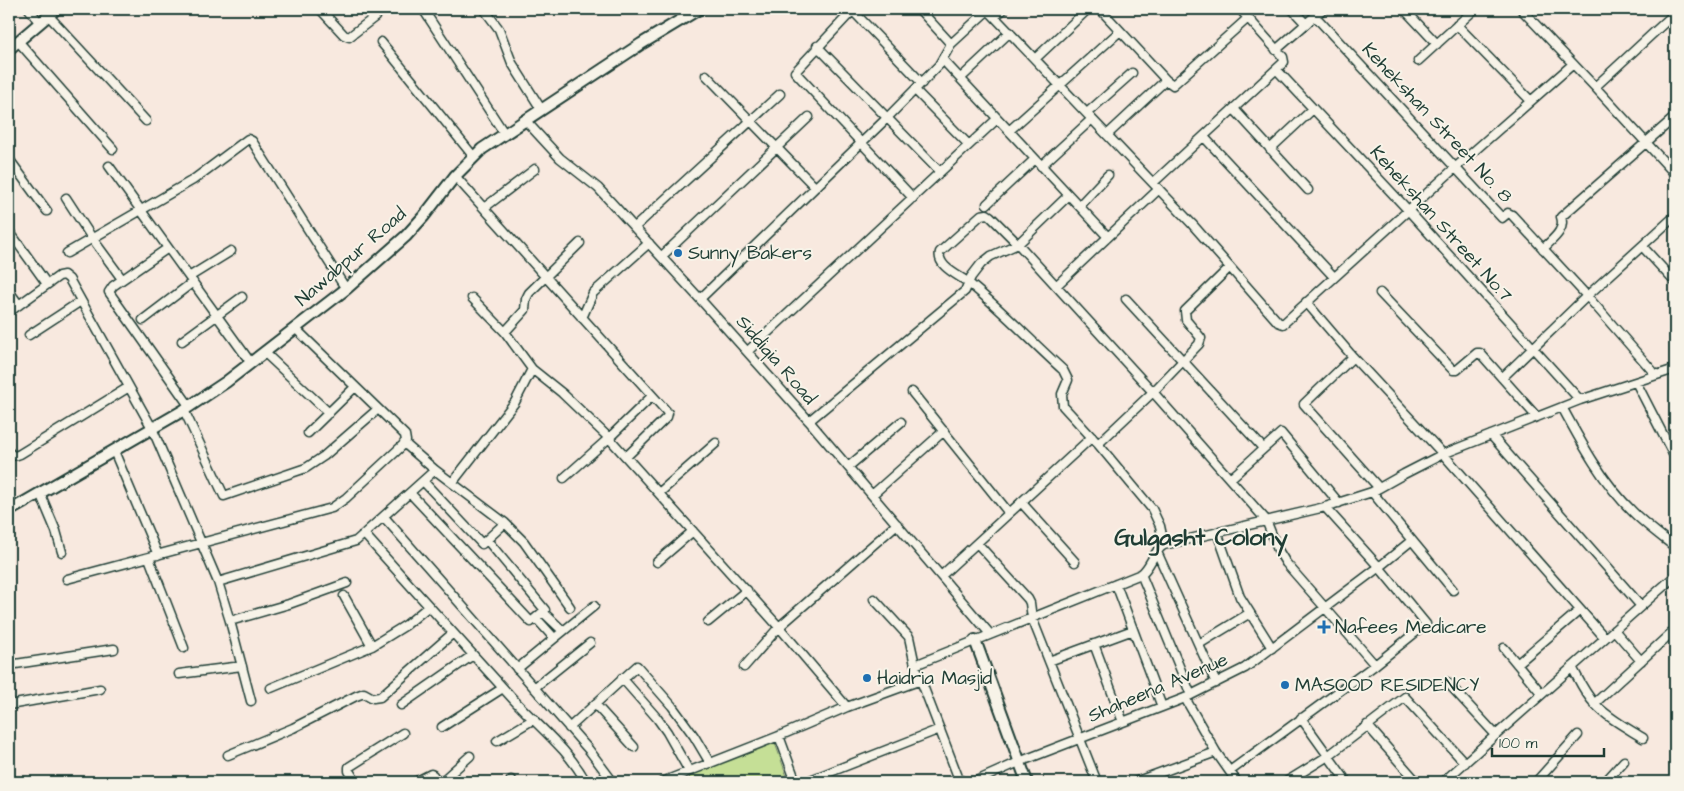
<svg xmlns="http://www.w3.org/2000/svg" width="1684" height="791" font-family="'Architects Daughter',sans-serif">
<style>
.green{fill:#c5df96;stroke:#728e65}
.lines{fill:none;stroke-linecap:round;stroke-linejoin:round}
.street-casing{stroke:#1f3d34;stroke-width:11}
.secondary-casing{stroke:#1f3d34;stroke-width:14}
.street{stroke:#f7f3e8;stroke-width:8}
.secondary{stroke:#f7f3e8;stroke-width:10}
.poi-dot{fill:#1f6fb2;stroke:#f7f3e8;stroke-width:2}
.labels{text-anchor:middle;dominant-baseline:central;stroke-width:4;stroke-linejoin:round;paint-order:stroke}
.street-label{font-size:19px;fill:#1f3d34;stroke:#f7f3e8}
.poi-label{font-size:19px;fill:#1f3d34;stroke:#f7f3e8;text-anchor:start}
.district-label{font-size:24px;font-weight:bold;fill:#1f3d34;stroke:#f7f3e8}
</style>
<rect width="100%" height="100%" fill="#f8e9df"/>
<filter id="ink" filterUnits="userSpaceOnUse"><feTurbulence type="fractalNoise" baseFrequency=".02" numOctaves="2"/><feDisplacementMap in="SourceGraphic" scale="10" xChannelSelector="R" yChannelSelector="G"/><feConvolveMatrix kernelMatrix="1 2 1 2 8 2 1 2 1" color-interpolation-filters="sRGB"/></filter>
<g filter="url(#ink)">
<!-- green -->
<path class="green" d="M772 735 789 782H691L687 770Z"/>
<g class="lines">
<!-- street casing -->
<g class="street-casing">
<path id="street" d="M29 9 39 22
M320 9 344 35 349 37 375 17 378 9
M423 9 504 133
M484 9 499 29 512 63 541 109
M854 9 795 72 913 198
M919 9 951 44
M1100 9 1166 80 1173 85 1248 18
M1292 9 1306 24
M1404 9 1437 44
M1521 9 1595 87 1675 174
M852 10 922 83
M48 15 146 121
M995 16 1004 9
M1315 16 1502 218 1508 213 1512 215 1587 296 1656 375
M1457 25 1531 101
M18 41 113 149
M381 42 474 157
M817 46 940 172
M1276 50 1323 9
M1035 59 1088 9
M943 60 1108 237
M1418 61 1475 9
M1277 70 1408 210 1580 400
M706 75 815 187
M962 77 1010 32
M1595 87 1675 13
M915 90 969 145
M1234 109 1308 190
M1087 113 1132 73
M525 120 560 158 598 188 700 299 809 421 990 634
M1009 131 1120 31
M1107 135 1166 80
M1204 137 1334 277
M1270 149 1313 109
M9 159 47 211
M109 166 251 363
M1041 166 1092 119
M455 176 668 413 667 417 626 457
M1153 183 1284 62 1283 57 1240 9
M66 198 92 238 122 279
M987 204 1035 159
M1079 206 1108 175
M484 208 535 169
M635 227 780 94
M9 231 47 284
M1642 246 1675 282
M168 248 113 286 109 292 190 407
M1543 249C1551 240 1566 231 1561 217L1675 117
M67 253 193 180 248 139 252 141 346 289
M662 256 809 117
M189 277 231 251
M1056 286 1159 189
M9 291 19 305
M1380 293 1453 370H1457L1477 353H1480L1537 417
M472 298 505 332 532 369 562 393 609 438 779 627 847 707
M700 299 887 118 939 65 951 44 988 10 1192 224 1278 322 1283 324 1456 167 1573 64
M1126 299 1263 448
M1306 302 1353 357 1443 454 1605 638
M9 312 59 276 64 275 69 279 152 428 218 582 230 621 251 701
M582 318 593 293 649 243
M143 320 193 282
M505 332 525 310 526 299 529 293 580 243
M29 335 81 301
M182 341 242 297
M748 351 997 119
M265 353 329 413
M1353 357 1304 404 1379 488
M1502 378 1587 296 1675 216
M1636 382 1673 454
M912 392 1009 513
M1562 407C1582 444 1603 483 1633 512 1646 525 1661 536 1675 547
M184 410 224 496 306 468 324 456 378 409
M809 421 965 291 971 277 981 264 991 256 1018 244 1069 195
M308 433 355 387
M1491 435 1641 606
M404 443 435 470 505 523 524 542 570 607
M1098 444 1153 392 1199 344 1201 338 1186 320 1185 311 1230 267
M114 451 158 555
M9 452C13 457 15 456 20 454L129 387
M848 467 901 422
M564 478 609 438 652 396
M1230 479 1281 433 1339 503
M423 481 482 544 505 523
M452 483 515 402 532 369
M1372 492 1453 590
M40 493 56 531 62 552
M410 493 531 622 545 610 487 540
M659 493 716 443
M872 495 944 431
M1021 502 1075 562
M384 517 589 750 613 782
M1217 532 1240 597 1272 648
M365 535C414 590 464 645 513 699 538 726 569 750 586 782
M977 543 1028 599 1030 603 1032 618 1097 782
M1164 545 1160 526 1152 509 1098 444 1063 406 1062 394 1068 380 1063 370C1032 342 1002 310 970 284 961 276 936 267 940 252L981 215 987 214 990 216 1018 244 1153 392 1266 520 1278 550 1286 563 1375 665
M1157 552 1216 683
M149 558 184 648
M657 562 693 531
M1141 574 1191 695
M941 576 1092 437
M67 579 332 508 346 498 403 445 406 441 405 435 296 329
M218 582 356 541 435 470
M1116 584 1162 707
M344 596 372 646
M874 599 909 637 915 665 960 782
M543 612 563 631
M536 618 554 638
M230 621 289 604 347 583
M708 622 747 590
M1614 630 1641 661
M1094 644 1123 722
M1199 644 1250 613
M1504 648 1542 694
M1049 661 1133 630
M1517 664 1580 610
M9 665 114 649
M915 665 1141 574C1151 567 1153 551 1164 545L1325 507 1372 492 1404 474 1443 454 1580 400 1675 369
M744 667 779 627 897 524
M1572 667C1579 680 1585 694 1595 704 1608 718 1627 728 1643 738
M517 669 594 606
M179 674 242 666
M622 678 657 718 667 732 689 771
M1447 682 1496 735
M271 688 372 646 406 625 429 606
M534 688 590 643
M1185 698 1216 752 1237 782
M595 704 634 747
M1594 704 1670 634
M9 705 100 689
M401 705 473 655
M1301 718 1347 782
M1367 725 1417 782
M442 727 503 688
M569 728 637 666 672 706 694 736 710 763
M779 736 796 782
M497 741 534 719
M228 755 293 728 356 696 364 693 373 698 380 697 453 633
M1230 771 1375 665 1426 624 1379 567 1325 507
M511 780 513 782
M356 782 349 771V767L403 733
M415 782 431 774 433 775 437 782
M441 782 470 756
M662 782 779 736 847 707 921 680
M805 782 940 729
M974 782 1019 762 1185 698 1245 668 1379 567 1411 541
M1135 782 1216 752
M1286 782 1328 756 1405 697 1465 763
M1443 782 1675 576
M1536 782 1578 735
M1605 782 1624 761
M1673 782 1675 780"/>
</g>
<!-- secondary casing -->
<g class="secondary-casing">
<path id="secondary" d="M9 49 56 9
M9 511 184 410 226 382 346 289 406 236 424 216 455 176 482 149 641 44 699 9
M975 640 1027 782"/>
</g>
<!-- street -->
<use href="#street" class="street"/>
<!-- secondary -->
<use href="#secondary" class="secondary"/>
</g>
</g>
<!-- markers -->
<g class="poi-dot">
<circle cx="678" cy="253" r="5"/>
<path d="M1321.5 619.5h5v5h5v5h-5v5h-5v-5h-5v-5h5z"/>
<circle cx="867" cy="678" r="5"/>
<circle cx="1285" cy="685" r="5"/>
</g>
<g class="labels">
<!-- street labels -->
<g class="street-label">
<text transform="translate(1437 123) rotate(47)">Kehekshan Street No. 8</text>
<text transform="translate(1441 224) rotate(48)">Kehekshan Street No.7</text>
<text transform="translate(351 257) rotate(-41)">Nawabpur Road</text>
<text transform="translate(776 360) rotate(49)">Siddiqia Road</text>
<text transform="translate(1158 688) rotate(-23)">Shaheena Avenue</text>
</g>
<!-- poi labels -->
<g class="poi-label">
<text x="688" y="253">Sunny Bakers</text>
<text x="1335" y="627">Nafees Medicare</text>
<text x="877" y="678">Haidria Masjid</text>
<text x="1295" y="685">MASOOD RESIDENCY</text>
</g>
<!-- district labels -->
<g class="district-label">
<text x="1201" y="538">Gulgasht Colony</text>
</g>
</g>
<!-- margin -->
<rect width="1684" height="791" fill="none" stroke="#f7f3e8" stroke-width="30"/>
<rect x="15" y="15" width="1654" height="761" fill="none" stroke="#1f3d34" stroke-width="2" filter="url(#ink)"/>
<!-- scale -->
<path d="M1492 748v8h112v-8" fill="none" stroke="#1f3d34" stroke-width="2.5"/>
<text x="1499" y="748" font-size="15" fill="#1f3d34" stroke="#f7f3e8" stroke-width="4" paint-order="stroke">100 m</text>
</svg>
